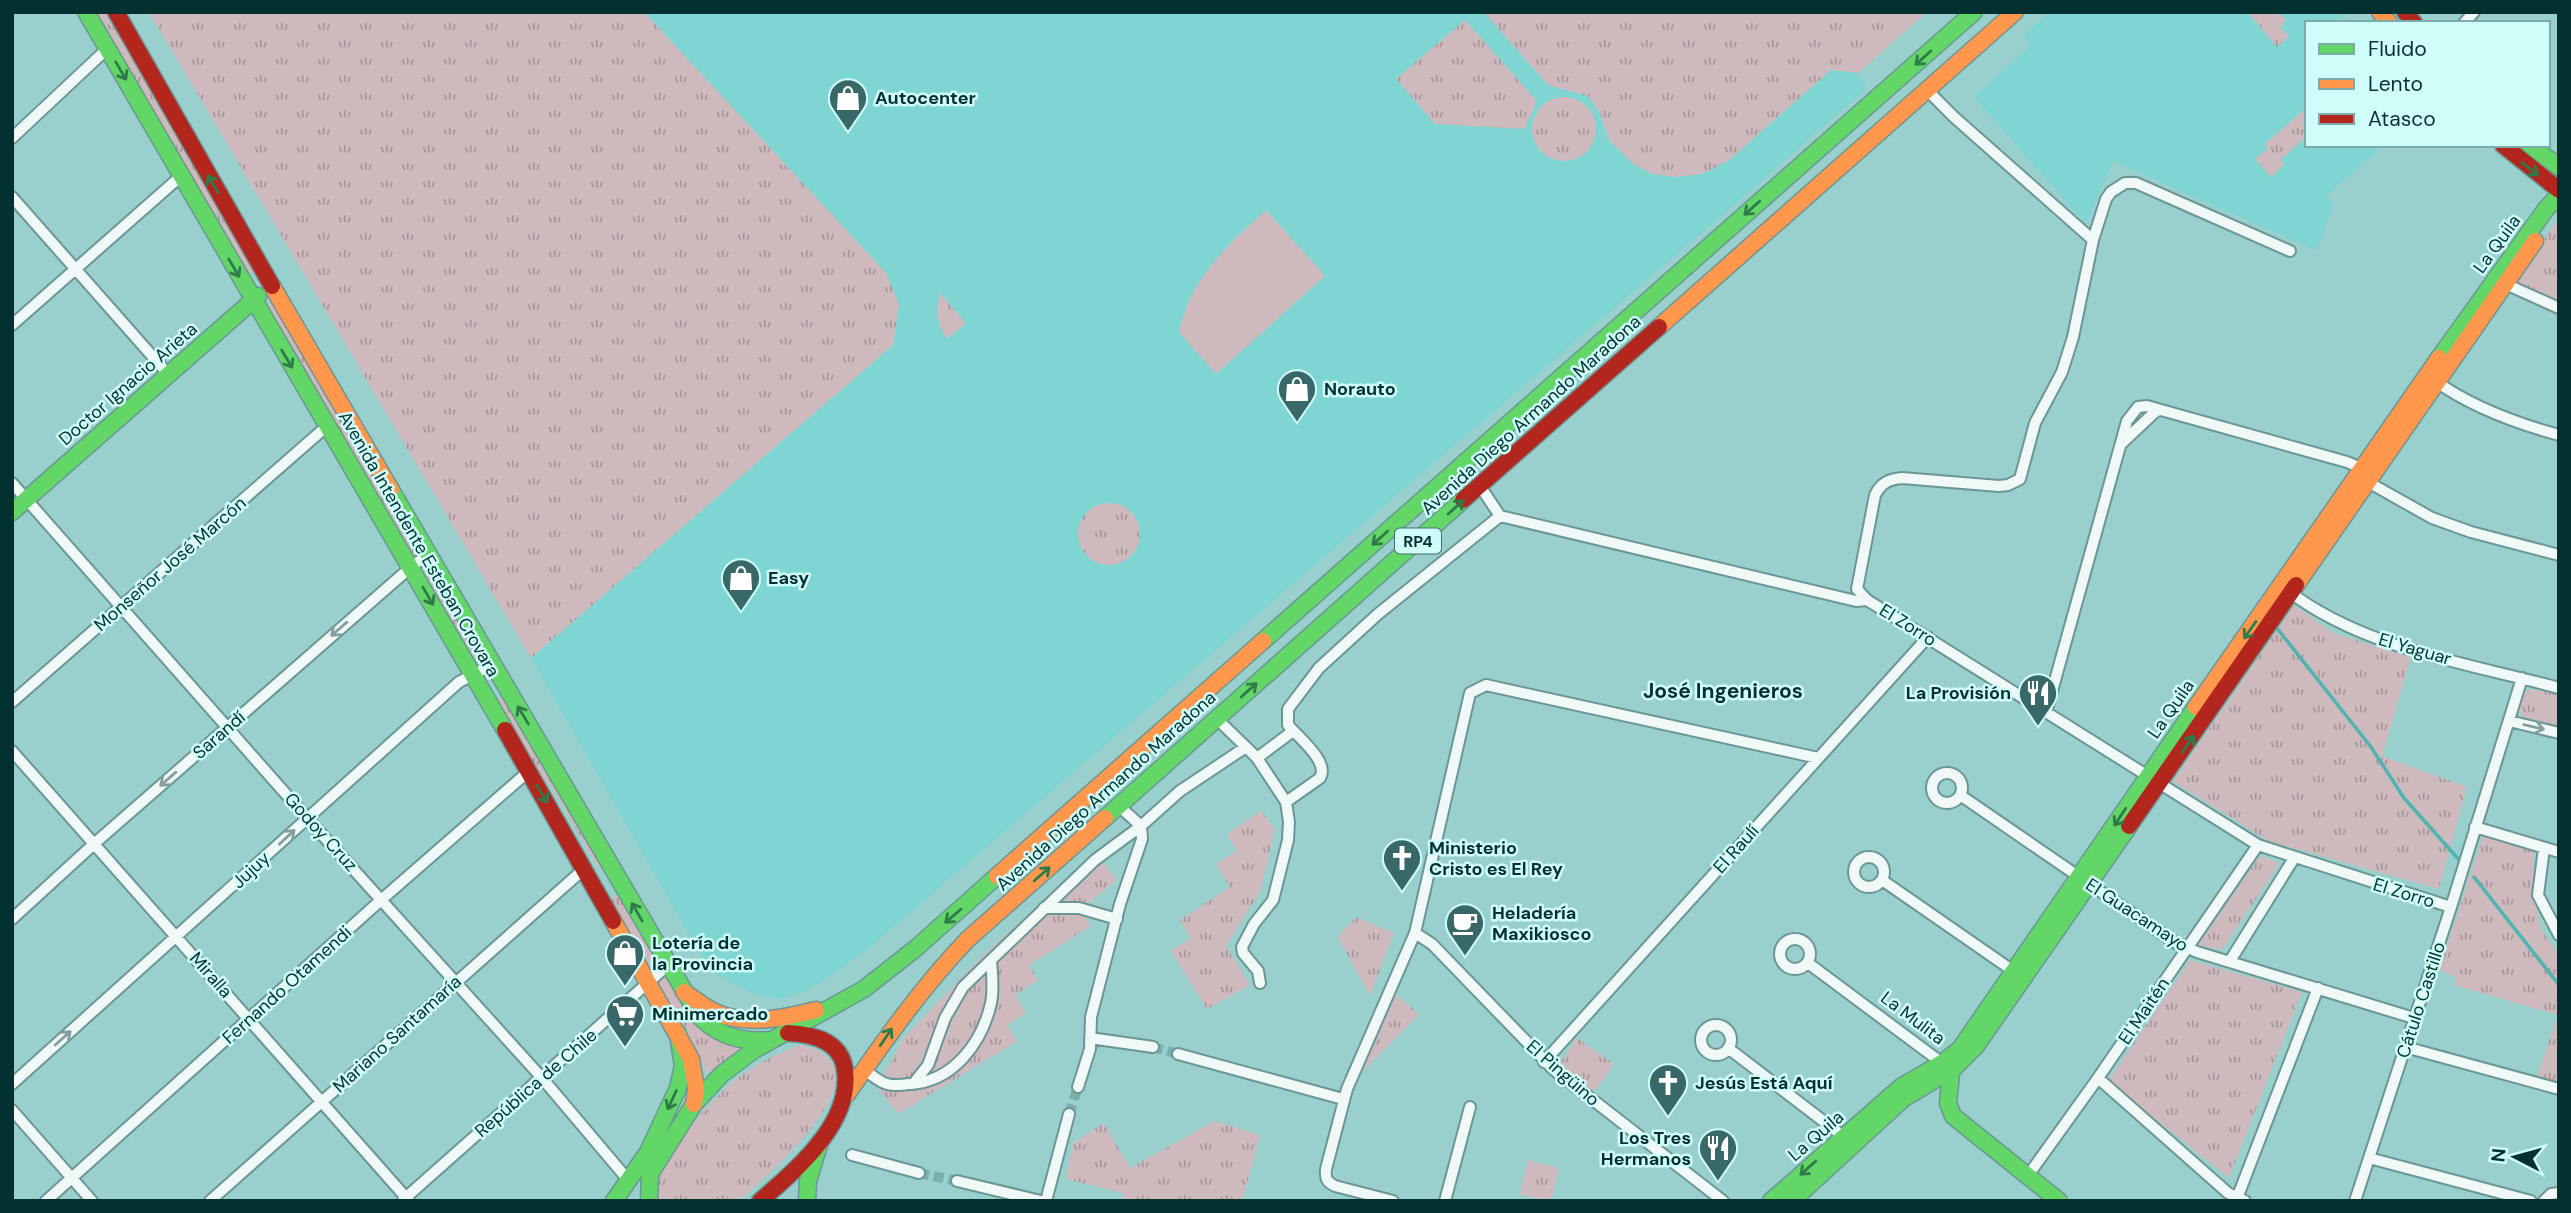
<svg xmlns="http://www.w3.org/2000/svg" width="2571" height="1213" font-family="'DM Sans',sans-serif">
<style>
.built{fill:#7fd5d2}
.grass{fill:url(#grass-tufts)}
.pitch{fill:#ceb9bd}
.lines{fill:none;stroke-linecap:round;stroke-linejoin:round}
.stream{stroke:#4eb4b2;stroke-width:3.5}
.street-tunnel{stroke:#7bafae;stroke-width:10;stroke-dasharray:10 5;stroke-linecap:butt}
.street-casing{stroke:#6a9795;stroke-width:14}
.fast-casing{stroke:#6a9795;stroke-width:19}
.slow-casing{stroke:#6a9795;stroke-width:19}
.jam-casing{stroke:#6a9795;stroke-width:19}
.street{stroke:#f0f8f8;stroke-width:10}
.fast{stroke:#63d668;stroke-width:16}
.slow{stroke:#ff974d;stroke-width:16}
.jam{stroke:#b3261e;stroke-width:16}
.oneway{stroke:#2e7b49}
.oneway2{stroke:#859e9e}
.labels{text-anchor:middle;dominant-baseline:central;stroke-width:5;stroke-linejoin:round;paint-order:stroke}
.shield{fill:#cffdfa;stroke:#406e6d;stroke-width:2}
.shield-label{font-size:16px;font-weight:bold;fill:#033130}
.poi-label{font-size:18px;font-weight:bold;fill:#033130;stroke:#cffdfa;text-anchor:start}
.street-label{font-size:18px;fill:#033130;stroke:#cffdfa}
.quarter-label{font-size:21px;font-weight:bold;fill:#033130;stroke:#cffdfa}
</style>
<defs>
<pattern id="grass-tufts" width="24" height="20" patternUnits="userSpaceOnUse" patternTransform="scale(1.75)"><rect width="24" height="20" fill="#ceb9bd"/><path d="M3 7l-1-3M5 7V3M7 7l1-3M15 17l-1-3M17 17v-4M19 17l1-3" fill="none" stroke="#a5979a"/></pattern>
</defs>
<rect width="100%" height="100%" fill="#99cfcd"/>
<!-- built -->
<path class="built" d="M644 12H1484L1548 85 1588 96 1600 113 1605 132 1729 160 1831 69 1858 73 1867 88 1726 212 869 948 813 988 782 999 756 995 710 971 531 658 893 345 886 273Z
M2050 12H2337L2346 23H2307V145H2384L2326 196 2333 205 2317 251 2113 161 2086 224 1974 97 2030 46 2024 35Z"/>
<!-- grass -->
<path class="grass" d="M96 12H111L257 268 254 273H249L245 270Z
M149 12H644L886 273 899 304 893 345 531 658Z
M1484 12H1927L1858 73 1831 70 1729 160 1702 174 1677 177 1652 174 1635 165 1609 140 1600 113 1588 96 1548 85Z
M2247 12H2279L2286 21 2280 27 2289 37 2277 47Z
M1465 20 1535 99 1536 103 1524 129 1435 124 1396 79Z
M1532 129a32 32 0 1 1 64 0a32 32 0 1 1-64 0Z
M2307 107V136L2280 160 2284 165 2271 177 2255 159 2268 148 2265 144Z
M2559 218V303L2516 283V279Z
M940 293 966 323 947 339C936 324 936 311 940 293Z
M270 303 274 304 422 545 420 556H415L411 552 270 311Z
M1078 534a31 31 0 1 1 62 0a31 31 0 1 1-62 0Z
M431 569 481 656 479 659 470 657 423 577 426 570Z
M2294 605 2333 633 2411 657 2382 756 2467 787 2439 889 2268 841 2173 781Z
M2531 689 2559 694V727L2522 716C2515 705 2520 694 2531 689Z
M504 694 603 867 601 869 595 863 551 786 539 776 497 701Z
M1261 811 1275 829 1261 890 1226 946 1250 985 1207 1009 1171 951 1191 938 1180 920 1230 887 1216 864 1237 851 1227 834Z
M2483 836 2534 851 2533 896 2542 931 2559 954V1082L2537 1077 2558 1015 2454 985 2456 977 2439 970Z
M1096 853 1117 880 1081 909 1091 926 1029 965 1038 980 1015 995 1026 1013 1007 1025 1017 1041 898 1114 877 1087 903 1039 982 956Z
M2260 856 2280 863 2222 950 2198 945Z
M618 895 622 896 659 959 656 967 647 966 611 903 614 896Z
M1356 917 1394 933 1370 996 1338 937Z
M2190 960 2302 992 2229 1178 2108 1081Z
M662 978 669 979 742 1047 707 1074 697 1051 658 987 659 980Z
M1396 995 1419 1014 1362 1072Z
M1577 1038 1614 1064 1591 1096 1555 1070Z
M800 1045C897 1065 770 1173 739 1201H658C655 1179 668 1159 680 1142 714 1093 744 1066 800 1045Z
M1215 1121 1260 1135 1242 1201H1122L1123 1193 1066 1179 1073 1143 1104 1123 1130 1168Z
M1528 1160 1559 1168 1551 1201 1520 1194Z"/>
<!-- pitch -->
<path class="pitch" d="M1266 210 1325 276 1216 374 1179 332C1190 279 1227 245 1266 210Z"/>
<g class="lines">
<!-- stream -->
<path class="stream" d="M2276 627 2371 747 2404 798 2461 862
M2474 877 2559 985"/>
<!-- street-tunnel -->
<path class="street-tunnel" d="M1153 1047 1178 1054
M1069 1114 1078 1087
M919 1173 957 1181"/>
<!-- street casing -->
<g class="street-casing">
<path id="street" d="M2464 23 2474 12
M1927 90 1954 117 2093 240
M12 138 108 48
M12 197 168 374
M2290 251 2136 183H2125L2111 192 2106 199 2093 240 2073 337 2062 372 2035 423 2020 479 2008 485 1999 486 1902 478C1889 479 1881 483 1875 495L1857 589 1867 600 2258 845 2451 907
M2501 282 2559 308
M12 325 181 176
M2434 380C2471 407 2515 423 2559 435
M2121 444 2156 411 2161 410 2347 462 2361 468 2368 482 2432 518 2471 532 2559 555
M12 483 307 818 542 1078 629 1181
M1480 486 1500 516
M2287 590C2363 649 2468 663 2559 688
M12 702 327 426
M2046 713 2127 421 2138 407 2147 406 2161 410
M1217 719 1246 747
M2509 721 2559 733
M12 751 409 1201
M1257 758 1293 731
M1932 788a15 15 0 1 1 30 0a15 15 0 1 1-30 0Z
M1960 795 2174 942 2197 952 2414 1018
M2475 827 2559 852
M2544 848 2538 895 2559 935
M1854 872a15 15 0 1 1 30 0a15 15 0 1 1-30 0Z
M1882 880 2019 975
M1044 908H1079L1117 919
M12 919 95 843 411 567 429 554
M1415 933 1432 944 1553 1069 1723 1201
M1780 954a15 15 0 1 1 30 0a15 15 0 1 1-30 0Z
M2230 961 2294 858
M1808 963 1942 1063
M1260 983 1258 971 1243 953 1242 947 1254 924 1273 900 1288 840 1289 822 1286 802
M1701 1040a15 15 0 1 1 30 0a15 15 0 1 1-30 0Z
M1090 1038 1153 1047
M2405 1047 2559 1089
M1728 1048 1848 1140
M1178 1054 1343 1099
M1544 1062 1928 637
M864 1070C871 1074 879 1082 887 1084 894 1086 902 1085 909 1084 953 1082 982 1043 991 1003 994 989 992 974 991 960
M2098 1078 2228 1193 2245 1201
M12 1084 459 682 494 664
M913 1084 928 1065 945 1018 963 987 1095 860 1141 826 1180 791 1246 747 1257 758 1286 802 1320 778C1330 762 1298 737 1288 725V709L1319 668 1378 614 1500 516 1856 601 1867 600
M1078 1087 1090 1049 1091 1017 1120 904 1142 839 1141 826 1119 806
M12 1110 92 1201
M852 1155 919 1173
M2369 1158 2531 1201
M2027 1177 2098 1078 2258 845
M957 1181 1041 1201
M403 1200 668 965
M46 1201 381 900 529 771
M210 1201 585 868
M1046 1201 1069 1114
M1393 1201 1335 1186C1327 1182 1325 1179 1326 1169L1347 1089 1415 933 1470 693 1486 685 1818 758
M1445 1201 1470 1107
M2236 1201 2318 988
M2355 1201 2451 907 2522 678
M2544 1201 2551 1194 2559 1193"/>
</g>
<!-- fast casing -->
<g class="fast-casing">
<path id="fast" d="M86 12 505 730
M2530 145 2559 167
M2439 358 2546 209 2559 195
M391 490 699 1016C721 1038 742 1042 772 1040
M12 512 258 296
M1263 641 1974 12
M1105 818 1463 500
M1944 1065 1951 1074 1948 1103 1953 1116 2059 1201
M614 1201 648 1152 678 1088 683 1066 678 1034
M649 1201 650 1174 694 1104 722 1074 754 1050 864 989 915 949 997 876
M807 1201 808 1181 820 1142
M1771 1201 1901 1087 1942 1063 1960 1049 2196 707
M1792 1201 1904 1098 1953 1069 1976 1046 2129 826"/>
</g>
<!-- slow casing -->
<g class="slow-casing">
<path id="slow" d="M2380 12 2389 23
M272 286 391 490
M1659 327 2015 12
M2296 585 2535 241
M2196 707 2439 358
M997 876 1263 641
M613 921 691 1059 696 1088 694 1104
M684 992C695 999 705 1008 717 1013 748 1026 784 1018 816 1010
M847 1094C885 1040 922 987 968 939L1105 818"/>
</g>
<!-- jam casing -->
<g class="jam-casing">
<path id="jam" d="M116 12 272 286
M2405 12 2414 23
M2503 145 2559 190
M1463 500 1659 327
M505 730 613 921
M2129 826 2296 585
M760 1201C797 1169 856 1120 844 1065 838 1040 810 1034 788 1033"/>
</g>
<!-- street -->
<use href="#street" class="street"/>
<!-- fast -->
<use href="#fast" class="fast"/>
<!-- slow -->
<use href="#slow" class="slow"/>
<!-- jam -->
<use href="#jam" class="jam"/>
</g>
<!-- one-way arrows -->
<defs><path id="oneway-shaft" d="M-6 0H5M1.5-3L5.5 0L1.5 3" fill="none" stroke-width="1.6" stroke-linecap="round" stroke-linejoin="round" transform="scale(1.75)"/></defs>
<g class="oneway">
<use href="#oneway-shaft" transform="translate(1923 58) rotate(138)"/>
<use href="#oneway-shaft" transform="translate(121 71) rotate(60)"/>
<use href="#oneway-shaft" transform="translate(2530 169) rotate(39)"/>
<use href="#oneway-shaft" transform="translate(213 184) rotate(-120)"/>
<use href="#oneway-shaft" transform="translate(1752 208) rotate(138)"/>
<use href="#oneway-shaft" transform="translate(234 268) rotate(60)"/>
<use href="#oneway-shaft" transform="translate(287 359) rotate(59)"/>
<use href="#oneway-shaft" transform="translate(1456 507) rotate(-42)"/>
<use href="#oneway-shaft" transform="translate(1380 538) rotate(138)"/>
<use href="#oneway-shaft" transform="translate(428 596) rotate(60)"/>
<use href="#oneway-shaft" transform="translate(2250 630) rotate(125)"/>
<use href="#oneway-shaft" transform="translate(1249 690) rotate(-42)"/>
<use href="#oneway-shaft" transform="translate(523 715) rotate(-121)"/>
<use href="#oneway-shaft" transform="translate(2188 744) rotate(-55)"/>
<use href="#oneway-shaft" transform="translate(542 794) rotate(60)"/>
<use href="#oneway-shaft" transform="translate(2120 817) rotate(123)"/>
<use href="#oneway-shaft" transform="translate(1042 874) rotate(-42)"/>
<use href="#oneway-shaft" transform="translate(637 912) rotate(-120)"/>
<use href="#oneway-shaft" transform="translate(953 916) rotate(139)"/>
<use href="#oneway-shaft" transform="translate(886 1037) rotate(-56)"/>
<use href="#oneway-shaft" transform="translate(672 1100) rotate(115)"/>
<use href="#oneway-shaft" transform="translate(1808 1168) rotate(138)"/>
</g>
<g class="oneway2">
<use href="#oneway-shaft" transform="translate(339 629) rotate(139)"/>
<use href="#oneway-shaft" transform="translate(2534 727) rotate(13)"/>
<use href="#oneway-shaft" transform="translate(168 779) rotate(139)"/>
<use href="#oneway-shaft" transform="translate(287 837) rotate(-43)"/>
<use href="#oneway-shaft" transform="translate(63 1038) rotate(-42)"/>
</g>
<!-- icons -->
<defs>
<g id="shop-pin" transform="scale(2.0125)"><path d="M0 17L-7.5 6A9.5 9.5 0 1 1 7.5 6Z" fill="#386867" stroke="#cffdfa"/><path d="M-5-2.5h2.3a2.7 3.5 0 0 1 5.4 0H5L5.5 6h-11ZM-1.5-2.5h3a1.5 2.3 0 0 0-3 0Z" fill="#fff"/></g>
<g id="restaurant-pin" transform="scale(2.0125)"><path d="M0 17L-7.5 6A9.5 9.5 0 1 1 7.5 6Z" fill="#386867" stroke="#cffdfa"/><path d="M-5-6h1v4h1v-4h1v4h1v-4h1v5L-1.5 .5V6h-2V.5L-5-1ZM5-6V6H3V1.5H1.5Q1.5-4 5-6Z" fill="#fff"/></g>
<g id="church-pin" transform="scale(2.0125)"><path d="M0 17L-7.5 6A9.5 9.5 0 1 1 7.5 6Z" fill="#386867" stroke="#cffdfa"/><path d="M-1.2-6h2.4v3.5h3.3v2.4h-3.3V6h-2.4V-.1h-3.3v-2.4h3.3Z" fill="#fff"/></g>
<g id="cafe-pin" transform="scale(2.0125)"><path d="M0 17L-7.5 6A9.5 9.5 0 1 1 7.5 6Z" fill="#386867" stroke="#cffdfa"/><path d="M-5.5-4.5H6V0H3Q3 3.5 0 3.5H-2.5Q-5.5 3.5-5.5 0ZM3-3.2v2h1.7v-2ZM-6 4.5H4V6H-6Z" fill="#fff"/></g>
<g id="supermarket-pin" transform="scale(2.0125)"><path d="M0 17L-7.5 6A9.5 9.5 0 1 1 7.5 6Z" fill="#386867" stroke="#cffdfa"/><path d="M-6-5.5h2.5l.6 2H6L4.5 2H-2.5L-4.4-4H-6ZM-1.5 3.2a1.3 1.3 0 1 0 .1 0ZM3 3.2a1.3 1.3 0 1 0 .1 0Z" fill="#fff"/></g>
</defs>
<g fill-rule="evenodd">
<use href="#shop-pin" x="848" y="98"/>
<use href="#shop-pin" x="1297" y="389"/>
<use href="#shop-pin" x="741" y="578"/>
<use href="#restaurant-pin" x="2038" y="693"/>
<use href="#church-pin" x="1402" y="858"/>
<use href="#cafe-pin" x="1465" y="923"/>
<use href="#shop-pin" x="625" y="953"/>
<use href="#supermarket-pin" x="625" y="1014"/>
<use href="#church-pin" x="1668" y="1083"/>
<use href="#restaurant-pin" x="1718" y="1148"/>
</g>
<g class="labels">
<!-- shield labels -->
<rect class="shield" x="1395" y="528.5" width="46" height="25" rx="5"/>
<g class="shield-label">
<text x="1418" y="541">RP4</text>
</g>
<!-- poi labels -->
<g class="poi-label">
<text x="875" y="98">Autocenter</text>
<text x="1324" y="389">Norauto</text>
<text x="768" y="578">Easy</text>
<text x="2011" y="693" text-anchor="end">La Provisión</text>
<text x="1429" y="848">Ministerio<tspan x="1429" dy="21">Cristo es El Rey</tspan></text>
<text x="1492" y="913">Heladería<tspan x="1492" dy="21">Maxikiosco</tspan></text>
<text x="652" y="943">Lotería de<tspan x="652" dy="21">la Provincia</tspan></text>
<text x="652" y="1014">Minimercado</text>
<text x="1695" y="1083">Jesús Está Aquí</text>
<text x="1691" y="1138" text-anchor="end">Los Tres<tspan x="1691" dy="21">Hermanos</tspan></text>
</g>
<!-- street labels -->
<g class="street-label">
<text transform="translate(2497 244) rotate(-54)">La Quila</text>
<text transform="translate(128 384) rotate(-41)">Doctor Ignacio Arieta</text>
<text transform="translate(1531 415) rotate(-42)">Avenida Diego Armando Maradona</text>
<text transform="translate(419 544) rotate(60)">Avenida Intendente Esteban Crovara</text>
<text transform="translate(170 564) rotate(-41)">Monseñor José Marcón</text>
<text transform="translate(1908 625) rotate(32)">El Zorro</text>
<text transform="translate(2415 649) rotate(16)">El Yaguar</text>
<text transform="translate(2171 709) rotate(-55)">La Quila</text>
<text transform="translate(219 735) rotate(-41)">Sarandí</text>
<text transform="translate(1106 791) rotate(-42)">Avenida Diego Armando Maradona</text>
<text transform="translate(321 832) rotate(48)">Godoy Cruz</text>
<text transform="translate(1736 849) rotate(-48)">El Raulí</text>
<text transform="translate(251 870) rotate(-43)">Jujuy</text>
<text transform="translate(2404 893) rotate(17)">El Zorro</text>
<text transform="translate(2137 915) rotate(33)">El Guacamayo</text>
<text transform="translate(211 975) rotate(49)">Miralla</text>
<text transform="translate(287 985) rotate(-42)">Fernando Otamendi</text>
<text transform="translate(2421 1000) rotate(-72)">Cátulo Castillo</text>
<text transform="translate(2144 1011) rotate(-56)">El Maitén</text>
<text transform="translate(1913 1018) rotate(37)">La Mulita</text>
<text transform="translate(397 1034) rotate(-42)">Mariano Santamaría</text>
<text transform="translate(1563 1073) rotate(41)">El Pingüino</text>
<text transform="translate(536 1083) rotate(-41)">República de Chile</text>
<text transform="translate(1816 1136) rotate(-41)">La Quila</text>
</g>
<!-- quarter labels -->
<g class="quarter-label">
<text x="1723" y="691">José Ingenieros</text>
</g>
</g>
<!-- border -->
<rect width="2571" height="1213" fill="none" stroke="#033130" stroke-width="28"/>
<!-- legend -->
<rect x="2305" y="21" width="245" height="126" fill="#cffdfa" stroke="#7daba9" stroke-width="2"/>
<rect x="2319" y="44" width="35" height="10" fill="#63d668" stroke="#7daba9" stroke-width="2"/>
<text x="2368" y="56" font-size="21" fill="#033130">Fluido</text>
<rect x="2319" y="79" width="35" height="10" fill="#ff974d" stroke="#7daba9" stroke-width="2"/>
<text x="2368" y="91" font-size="21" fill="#033130">Lento</text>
<rect x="2319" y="114" width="35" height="10" fill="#b3261e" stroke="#7daba9" stroke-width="2"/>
<text x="2368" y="126" font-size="21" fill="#033130">Atasco</text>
<!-- north arrow -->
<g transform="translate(2515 1157) rotate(276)" stroke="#cffdfa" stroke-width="5" paint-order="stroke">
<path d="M0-5L12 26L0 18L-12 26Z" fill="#033130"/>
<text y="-10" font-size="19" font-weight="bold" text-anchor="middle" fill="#033130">N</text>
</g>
</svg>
